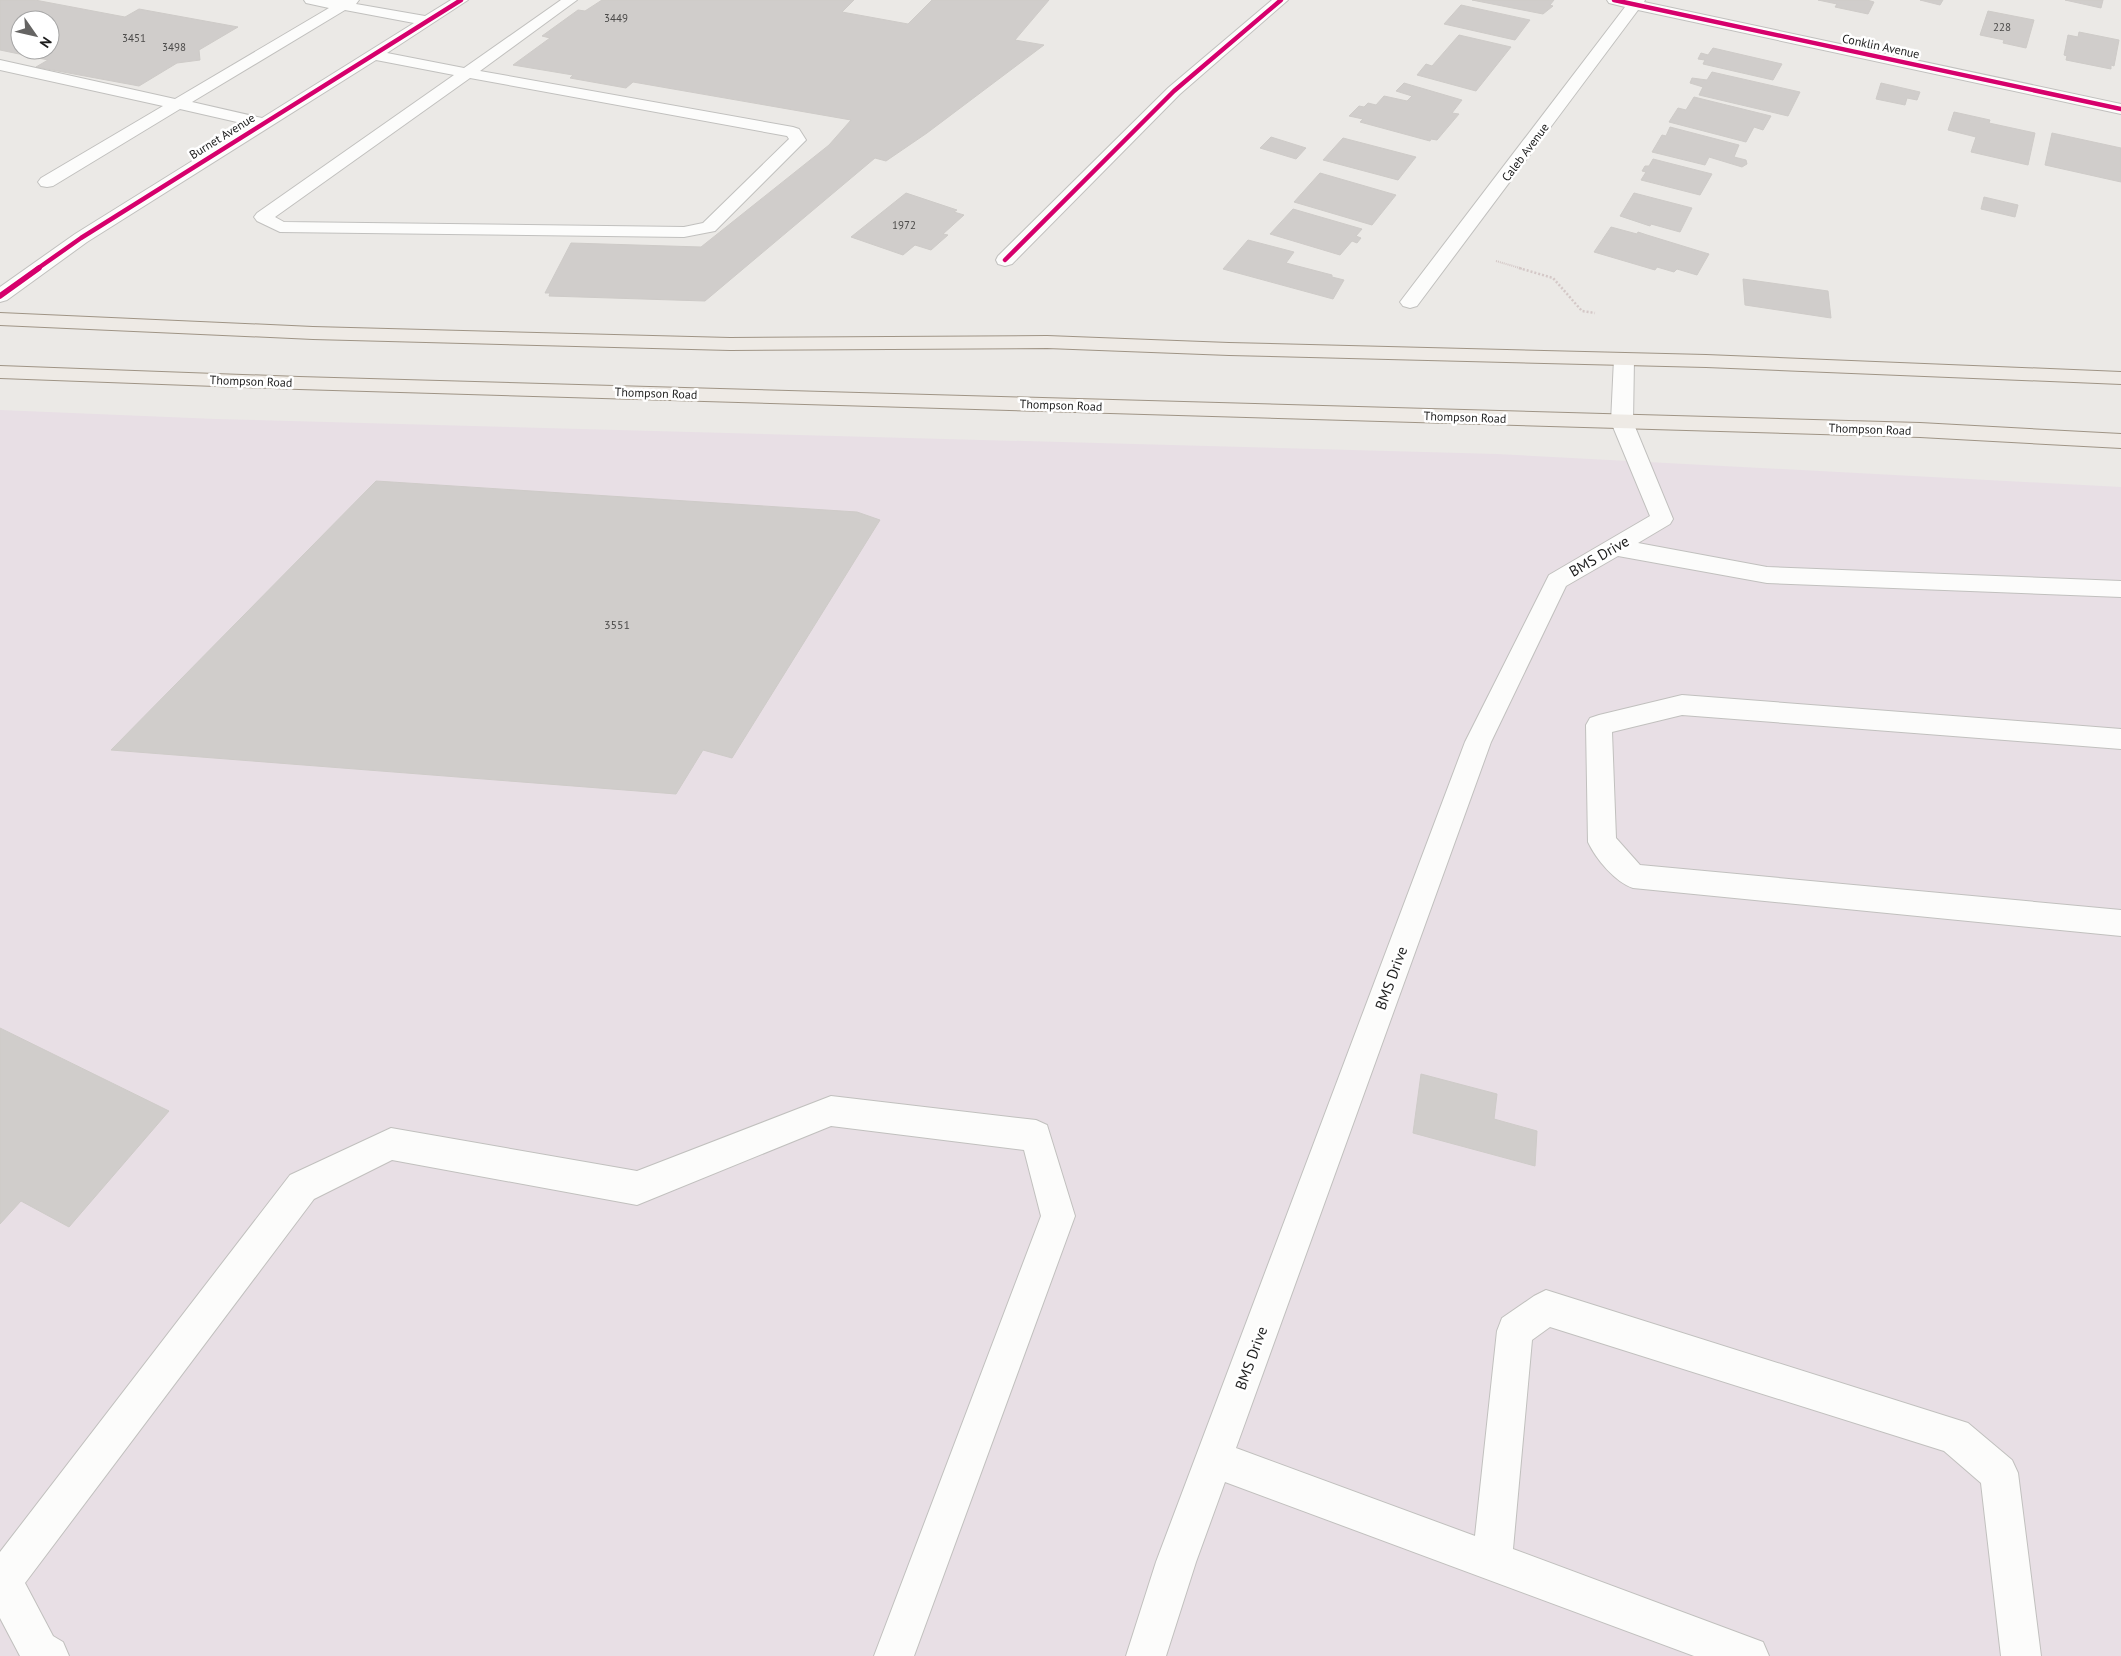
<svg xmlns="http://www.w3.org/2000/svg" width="2121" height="1656" font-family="'PT Sans',sans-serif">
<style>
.industrial{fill:#e8dfe5}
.building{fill:#d0cdcb;stroke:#cecbc8;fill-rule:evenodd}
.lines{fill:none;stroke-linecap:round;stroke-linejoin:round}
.minor-casing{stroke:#c1c0be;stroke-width:2}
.major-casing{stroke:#9f9485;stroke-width:2}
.path-far1{stroke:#d4c8c7;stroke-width:2;stroke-dasharray:1 1;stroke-linecap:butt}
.path{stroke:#d4c8c7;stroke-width:2.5;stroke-dasharray:2 2;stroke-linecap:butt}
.minor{fill:#fcfcfb;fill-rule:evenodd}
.major{fill:#eeeae5;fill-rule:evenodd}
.cycleway-far1-casing{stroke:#fff;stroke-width:6}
.cycleway-casing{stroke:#fff;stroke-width:8}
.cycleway-far1{stroke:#d6006c;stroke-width:4.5}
.cycleway{stroke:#d6006c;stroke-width:5.5}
.labels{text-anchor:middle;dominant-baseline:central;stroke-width:5;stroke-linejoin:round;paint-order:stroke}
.far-number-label{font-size:11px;fill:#4a4948}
.far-street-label{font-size:12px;fill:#1d1d1d;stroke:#fff}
.number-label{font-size:12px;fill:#4a4948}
.street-label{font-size:15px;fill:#1d1d1d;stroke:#fff}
</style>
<rect width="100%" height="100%" fill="#ebe9e6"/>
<!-- industrial -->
<path class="industrial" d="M0 410 216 419 1497 454 2121 487V1656H0Z"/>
<!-- building -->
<path class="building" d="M0 0H35L125 17 139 9 238 27 199 50 200 60 177 63 139 86 36 67 48 60 0 50ZM20 20H50V50H20Z
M602 0H854L842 12 908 24 932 0H1049L1015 40 1044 45 927 133 886 161 875 158 705 301 549 296 550 293H545L571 243 701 247 829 145 851 120 633 82 626 88 570 78 573 75 513 65 550 38 542 36 578 10 585 11Z
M1472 0H1554L1550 5 1553 6 1543 14Z
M1818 0H1867L1874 2 1868 14 1835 7 1837 4Z
M1920 0H1943L1940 5Z
M2065 0H2103L2101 8Z
M1461 5 1530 20 1515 40 1444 24Z
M1988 11 2034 20 2026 48 2003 43 2004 40 1980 35Z
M2079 32 2119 40 2114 66 2111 65V69L2066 60 2067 56 2064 55 2068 35 2078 37Z
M1459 35 1511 47 1476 91 1417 75 1426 64 1432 66Z
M1713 48 1782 64 1773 80 1703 64 1705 60 1698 59 1701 53 1708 55Z
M1712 72 1800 92 1788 116 1699 95 1703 87 1690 83 1692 78 1707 80Z
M1404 83 1462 100 1452 113 1459 114 1437 140 1431 139 1430 141 1360 122 1363 119 1349 116 1359 106 1364 107 1368 103 1376 105 1384 96 1407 101 1412 96 1396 91Z
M1881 83 1920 92 1917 100 1907 98 1905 105 1876 99Z
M1694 97 1771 116 1763 130 1754 127 1746 142 1669 122 1678 108 1686 110Z
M1954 112 1990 120 1989 123 2035 133 2028 165 1971 152 1976 137 1948 130Z
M1670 127 1739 145 1734 157 1746 160 1747 164 1742 167 1709 157 1705 165 1652 152 1662 135 1666 136Z
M2052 133 2121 148V182L2045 165Z
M1271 137 1306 148 1296 159 1260 148Z
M1343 138 1416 157 1398 180 1323 160Z
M1653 159 1712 174 1700 195 1641 180 1646 172 1642 171 1645 166H1649Z
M1320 173 1396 195 1372 225 1294 202Z
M906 193 957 210 954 212 964 215 943 234 948 235 931 250 915 245 903 255 851 237Z
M1634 193 1692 208 1680 232 1651 224 1650 226 1620 216Z
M1984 197 2018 205 2015 217 1981 209Z
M1293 209 1362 229 1356 236 1361 238 1357 243 1352 241 1340 255 1270 234Z
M1611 227 1637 234 1638 232 1647 235 1709 254 1697 275 1677 269 1674 272 1657 267 1655 270 1594 252Z
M1248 240 1294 252 1286 263 1332 275V277L1344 280 1333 299 1223 269Z
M1743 279 1828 291 1831 318 1745 305Z
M376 481 857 512 880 520 732 758 703 750 676 794 111 750Z
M0 1028 169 1111 69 1227 21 1201 0 1224Z
M1421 1074 1497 1094 1494 1119 1537 1131 1535 1166 1413 1133Z"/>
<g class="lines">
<!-- minor casing -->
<g class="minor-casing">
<path id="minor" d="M304 0H359L356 4 425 16 451 0H468L387 53 464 68 561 0H577L480 71 793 127 799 129 806 140 715 231 684 237 280 232 257 221 254 217 257 213 454 75 376 60 87 242 7 300 0 302V287L75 234 250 125 180 109 53 186 47 187 41 186 38 182 41 178 163 106 0 70V60L175 99 329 8 306 3ZM345 10 414 23 262 118 192 102ZM470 78 787 136 789 139 703 223 684 227 284 222 275 217Z
M1272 0H1288L1180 94 1012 264 1005 266 998 264 996 260 998 256 1168 88Z
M1607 0H1645L1644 2 2121 104V114L1638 10 1417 306 1410 308 1403 306 1400 302 1403 298 1625 7 1609 3Z
M1624 353 1631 355 1634 359 1633 422 1673 519 1670 524 1638 543 1767 567 2121 581V597L1767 583 1618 556 1566 586 1491 742 1236 1448 1475 1536 1497 1331 1502 1318 1534 1296 1546 1290 1968 1423 2012 1460 2018 1473 2041 1656H2001L1981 1483 1944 1451 1550 1327 1532 1340 1513 1549 1763 1642 1769 1656H1694L1225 1482 1196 1562 1166 1656H1126L1156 1562 1465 742 1549 575 1650 516 1611 422 1614 359 1617 355Z
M1682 695 2121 729V749L1682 715 1612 732 1616 838 1640 865 2121 910V936L1633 888C1615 882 1596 859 1588 842L1586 725 1590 718 1599 715Z
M831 1096 1036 1120 1047 1125 1075 1216 914 1656H874L1041 1216 1024 1150 831 1126 637 1205 392 1160 314 1199 25 1583 53 1636 63 1642 69 1656H20L0 1618V1552L290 1175 391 1128 637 1171Z"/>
</g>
<!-- major casing -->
<g class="major-casing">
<path id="major" d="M0 313 313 327 730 338 1047 336 1229 343 1706 355 2121 372V384L1706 367 1229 355 1047 348 730 350 313 339 0 325Z
M0 366 299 377 1920 423 2121 434V448L1920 437 299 389 0 378Z"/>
</g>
<!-- path-far1 -->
<path class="path-far1" d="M1496 261 1523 269"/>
<!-- path -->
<path class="path" d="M1519 268 1553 278 1582 311 1595 313"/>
<!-- minor -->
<use href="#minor" class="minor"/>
<!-- major -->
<use href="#major" class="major"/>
<!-- cycleway-far1 casing -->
<g class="cycleway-far1-casing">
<path id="cycleway-far1" d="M1614 0 2121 109
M1005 260 1174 91 1281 0
M37 269 81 238 461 0"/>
</g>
<!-- cycleway casing -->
<g class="cycleway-casing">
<path id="cycleway" d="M0 296 39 268"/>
</g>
<!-- cycleway-far1 -->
<use href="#cycleway-far1" class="cycleway-far1"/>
<!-- cycleway -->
<use href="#cycleway" class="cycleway"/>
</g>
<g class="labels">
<!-- far-number labels -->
<g class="far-number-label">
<text x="616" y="18">3449</text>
<text x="2002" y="27">228</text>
<text x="134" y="38">3451</text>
<text x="174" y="47">3498</text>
<text x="904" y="225">1972</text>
</g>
<!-- far-street labels -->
<g class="far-street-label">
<text transform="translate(1881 46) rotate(12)">Conklin Avenue</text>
<text transform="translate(222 136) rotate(-32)">Burnet Avenue</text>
<text transform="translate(1525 152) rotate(-53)">Caleb Avenue</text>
<text transform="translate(251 381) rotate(2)">Thompson Road</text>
<text transform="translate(656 393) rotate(2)">Thompson Road</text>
<text transform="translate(1061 405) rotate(2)">Thompson Road</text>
<text transform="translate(1465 417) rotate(2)">Thompson Road</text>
<text transform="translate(1870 429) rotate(2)">Thompson Road</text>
</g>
<!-- number labels -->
<g class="number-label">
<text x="617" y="624">3551</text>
</g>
<!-- street labels -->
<g class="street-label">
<text transform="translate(1599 556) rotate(-30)">BMS Drive</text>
<text transform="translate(1391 978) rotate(-70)">BMS Drive</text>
<text transform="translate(1251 1358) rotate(-70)">BMS Drive</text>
</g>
</g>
<!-- north arrow -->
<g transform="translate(35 35) rotate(124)"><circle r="24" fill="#ffffff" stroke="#a5a5a5"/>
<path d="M0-4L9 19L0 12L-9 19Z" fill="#656463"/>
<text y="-8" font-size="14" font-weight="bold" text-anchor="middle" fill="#1d1d1d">N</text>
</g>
</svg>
